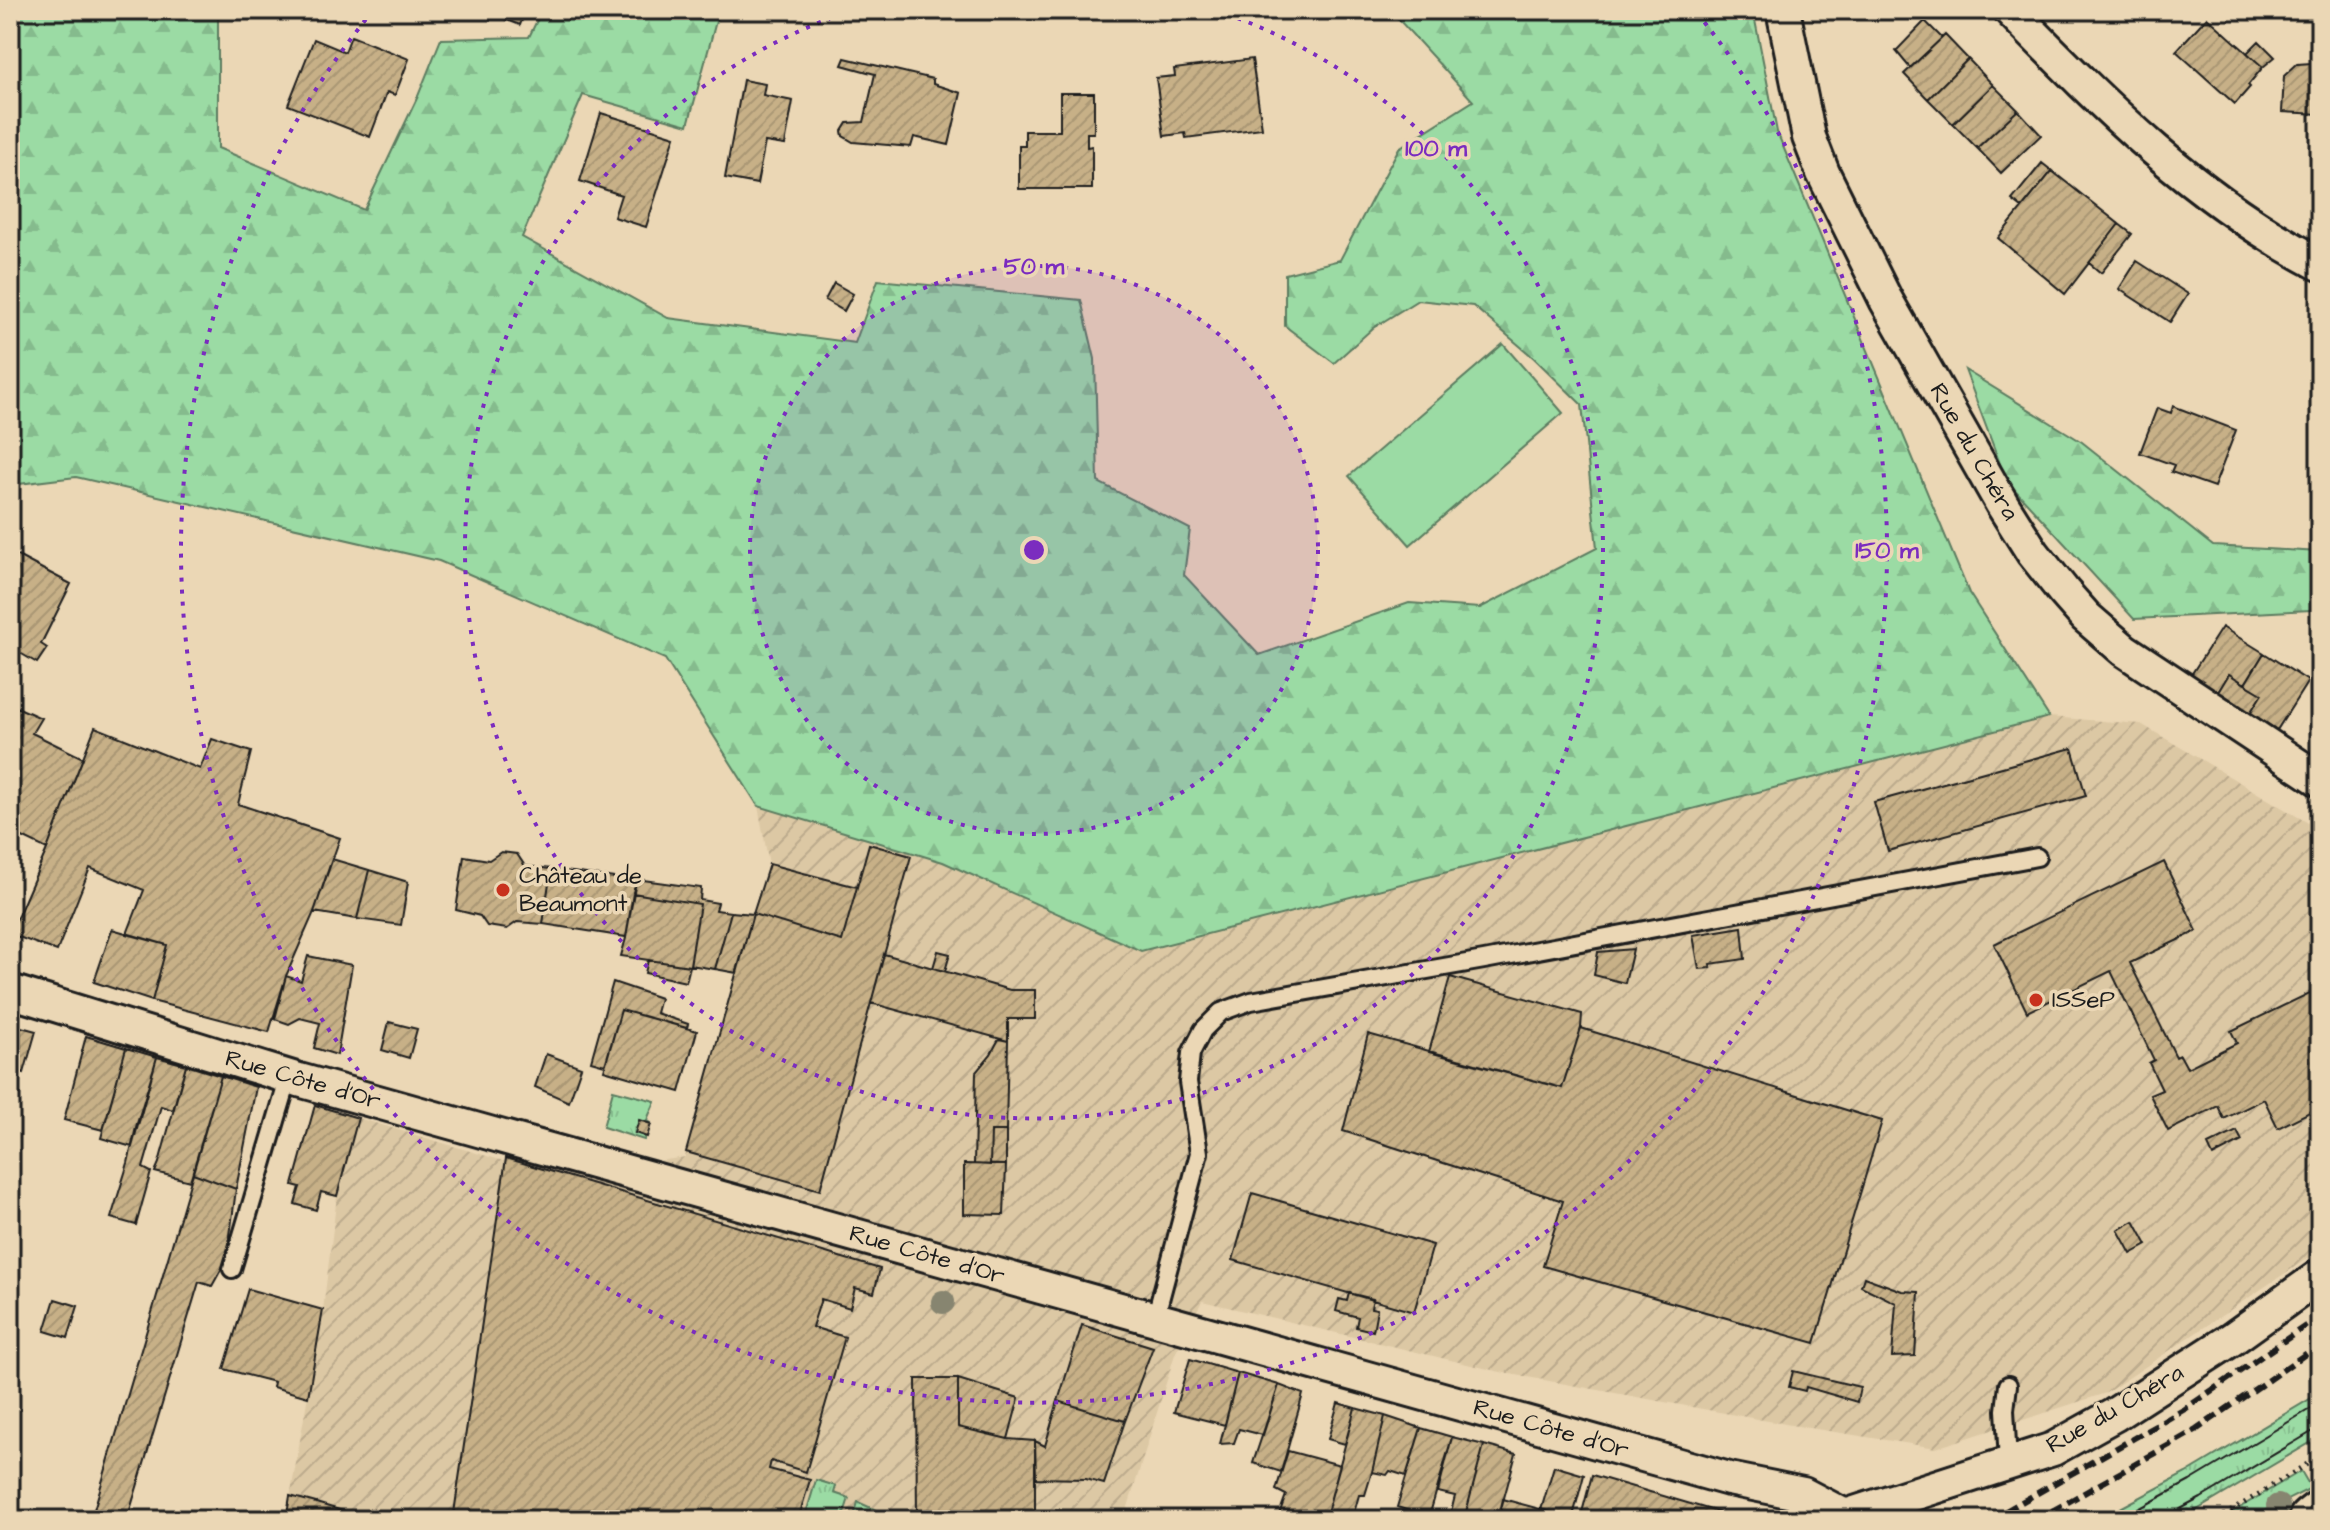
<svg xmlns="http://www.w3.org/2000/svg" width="2330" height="1530" font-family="'Architects Daughter',sans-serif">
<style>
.industrial{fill:url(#industrial-furrows)}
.grass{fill:url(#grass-tufts);stroke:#5c7c60;stroke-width:2}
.forest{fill:url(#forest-firs);stroke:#5c7c60;stroke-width:2}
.pitch{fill:#9bdba4;stroke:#5c7c60;stroke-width:2}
.building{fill:url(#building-hatch);stroke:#1c1c1c;stroke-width:2}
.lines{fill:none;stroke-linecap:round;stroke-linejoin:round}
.lane-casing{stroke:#1c1c1c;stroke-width:22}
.street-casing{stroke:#1c1c1c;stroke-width:38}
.secondary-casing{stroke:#1c1c1c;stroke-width:50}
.path{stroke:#1c1c1c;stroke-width:5;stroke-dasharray:2 6;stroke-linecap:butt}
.lane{stroke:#ebd7b5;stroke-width:16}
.street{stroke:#ebd7b5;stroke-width:32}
.secondary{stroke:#ebd7b5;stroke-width:44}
.tram{stroke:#1c1c1c;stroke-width:2}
.rail{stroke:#1c1c1c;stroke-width:6;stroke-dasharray:12 6;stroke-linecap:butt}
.tree{fill:#878570}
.ring{fill:none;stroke:#7b2cbf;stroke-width:4;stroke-dasharray:4 8}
.poi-dot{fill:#c8321e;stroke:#ebd7b5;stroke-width:3}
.labels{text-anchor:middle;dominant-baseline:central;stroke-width:7;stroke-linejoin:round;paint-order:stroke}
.street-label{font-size:24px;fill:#1c1c1c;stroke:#ebd7b5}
.poi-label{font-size:24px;fill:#1c1c1c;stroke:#ebd7b5;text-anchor:start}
.centre{fill:#7b2cbf;stroke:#ebd7b5;stroke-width:4}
.ring-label{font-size:24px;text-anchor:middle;font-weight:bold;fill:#7b2cbf;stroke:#ebd7b5;stroke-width:7;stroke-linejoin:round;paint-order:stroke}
</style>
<defs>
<pattern id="industrial-furrows" width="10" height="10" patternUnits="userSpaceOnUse" patternTransform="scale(2)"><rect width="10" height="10" fill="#dcc8a4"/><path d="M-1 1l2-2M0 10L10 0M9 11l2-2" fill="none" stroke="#bcab8d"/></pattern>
<pattern id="grass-tufts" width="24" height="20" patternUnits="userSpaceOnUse" patternTransform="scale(2)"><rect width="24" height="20" fill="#9bdba4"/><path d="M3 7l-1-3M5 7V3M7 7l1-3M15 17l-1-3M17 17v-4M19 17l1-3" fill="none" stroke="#85bb8d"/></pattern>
<pattern id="forest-firs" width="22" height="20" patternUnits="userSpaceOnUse" patternTransform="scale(2)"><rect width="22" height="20" fill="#9bdba4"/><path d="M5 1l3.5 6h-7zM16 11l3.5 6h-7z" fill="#85bb8d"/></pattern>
<pattern id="building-hatch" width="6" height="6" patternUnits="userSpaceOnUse" patternTransform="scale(2)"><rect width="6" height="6" fill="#c7b087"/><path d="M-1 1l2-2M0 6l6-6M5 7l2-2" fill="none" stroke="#aa9774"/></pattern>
</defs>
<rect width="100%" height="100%" fill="#ebd7b5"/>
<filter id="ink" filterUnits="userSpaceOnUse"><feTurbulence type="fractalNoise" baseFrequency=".0125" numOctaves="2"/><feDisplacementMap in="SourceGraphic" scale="16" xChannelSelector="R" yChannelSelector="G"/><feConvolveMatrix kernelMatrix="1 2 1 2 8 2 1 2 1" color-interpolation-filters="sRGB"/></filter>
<g filter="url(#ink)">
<!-- industrial -->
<path class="industrial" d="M2049 717 2141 724 2320 830V1250L2106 1393 1936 1448 1791 1425 1505 1373 1202 1301 1175 1354 1124 1520H286L323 1310 337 1196 358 1118 558 1177 685 1157 769 864 758 806 943 862 1141 951Z"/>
<!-- grass -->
<path class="grass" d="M613 1090 655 1101C653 1108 648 1115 647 1121L650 1123 644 1140 603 1127Z
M2320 1393V1437L2180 1520H2098L2186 1473Z
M2301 1471 2311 1488 2247 1520H2219Z
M816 1480 836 1486 834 1493 849 1498 842 1520H804Z
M858 1502 880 1512 881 1520H853Z"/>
<!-- forest -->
<path class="forest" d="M10 10H218V148L364 210 418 96 441 39 529 37 542 10H719L688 125 583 95 522 237 668 318 855 343 878 280 1081 300 1095 359 1098 482 1190 529 1184 575 1259 655 1409 603 1480 608 1597 548 1582 405 1534 358 1473 306 1418 300 1373 328 1334 363 1285 326V274L1340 260 1399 148 1473 101 1390 10H1753L1777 132 1969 593 2049 717 1141 951 943 862 758 806 665 659 439 561 76 477 10 485Z
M1965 370 2082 442 2213 546 2320 552V612L2311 610 2134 619 2006 480Z"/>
<!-- pitch -->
<path class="pitch" d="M1503 344 1563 413 1410 545 1349 476Z"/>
<!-- building -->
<path class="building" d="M486 10H526L520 25 486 12Z
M2207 17 2263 67 2248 85 2250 87 2235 104 2176 51Z
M1925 21 1942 38 1910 68 1896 51Z
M1945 35 1968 59 1928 99 1904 74Z
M351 36 409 59 395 95 387 92 370 137 288 105 314 39 345 52Z
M2259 41 2275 57 2263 67 2247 53Z
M2320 55V114L2282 112 2284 76 2297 64 2312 63 2315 56Z
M845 58 933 79V84L961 93 949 145 914 137 911 147 853 142 843 136 842 131 847 123 864 122 875 74 842 65Z
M1252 59 1262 128 1186 138 1185 133 1164 136 1156 78 1175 76 1174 69Z
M1968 59 1993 85 1953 124 1928 99Z
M743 80 765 84 763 95 793 101 785 145 765 142 757 184 725 178Z
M1993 85 2018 110 1977 148 1953 124Z
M1060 93H1094V133H1087V147L1092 146V189H1019V146H1025V131H1060Z
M2018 110 2041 135 2001 173 1977 148Z
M601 113 675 136 646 227 614 217 621 195 580 181Z
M2042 163 2052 171 2022 208 2012 200Z
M2052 171 2119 224 2065 294 1998 238Z
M2119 224 2132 234 2101 273 2089 263Z
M2137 261 2188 294 2170 322 2119 289Z
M834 283 853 294 844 311 825 300Z
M2173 406 2236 430 2214 487 2171 472 2174 465 2140 453 2157 408 2171 413Z
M10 552 71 584 41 644 47 648 37 663 10 647Z
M2222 627 2264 653 2245 684 2229 674 2218 692 2191 675Z
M2264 653 2308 681 2277 730 2250 713 2262 694 2245 684Z
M2229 674 2262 694 2250 713 2218 692Z
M10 704 41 718 32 733 83 758 47 849 10 831Z
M95 727 200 769 212 739 251 752 238 804 340 838 314 912 286 976 269 1032 152 1001 167 945 127 934 144 890 90 868 57 951 10 934 47 849Z
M2072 748 2086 796 1888 851 1874 802Z
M869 844 911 856 820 1190 686 1152 753 914 842 941Z
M501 852 517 854 525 866 551 869 543 924 517 922 507 929 487 926 480 916 456 910 464 856 489 860Z
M332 859 369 870 357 919 314 912Z
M2164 862 2197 931 2130 963 2176 1057 2180 1055 2187 1068 2237 1043 2231 1031 2320 988V1107L2278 1128 2264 1099 2224 1119 2218 1106 2168 1131 2150 1095 2162 1090 2149 1063 2154 1060 2111 971 2027 1012 1994 944Z
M769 864 857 887 842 941 753 914Z
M551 869 636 881 626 937 543 924Z
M369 870 408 882 401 925 357 919Z
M636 879 701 888 700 900 718 903 716 910 731 912 715 969 690 965 700 904 633 893Z
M633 893 700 904 690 966 621 956 626 938Z
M731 912 753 914 737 973 715 969Z
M1742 927 1745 959 1710 964 1711 968 1699 969 1693 935Z
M112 929 167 945 152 1001 94 982Z
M1633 949 1625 983 1594 975 1598 952Z
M938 951 950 954 945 971 933 968Z
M884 954 1010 990H1035V1019H1008V1041L871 1003Z
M308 956 352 965 337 1055 314 1048 320 1023 300 1018 289 1024 275 1019 286 976 301 981Z
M648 960 690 966 686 982 645 973Z
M1450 977 1582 1014 1581 1028 1562 1088 1429 1052Z
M613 982 660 998 656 1013 688 1024 687 1028 621 1010 605 1065 591 1061Z
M621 1010 697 1031 680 1092 604 1070Z
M389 1022 417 1029 409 1058 382 1050Z
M10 1024 36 1031 24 1073 10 1069Z
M1581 1028 1882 1121 1815 1343 1543 1266 1563 1201 1343 1131 1368 1034 1562 1088Z
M86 1036 126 1048 103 1130 64 1120Z
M999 1039 1008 1041 1006 1131H991L990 1165 974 1164 976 1072 991 1054Z
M126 1048 157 1057 132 1147 101 1138Z
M546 1054 581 1067 569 1102 535 1087Z
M157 1057 186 1065 173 1110 161 1106 143 1168 151 1172 136 1225 111 1218 128 1163 136 1127Z
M186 1065 221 1076 190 1181 155 1172 159 1163Z
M221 1076 256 1087 236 1189 193 1173Z
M315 1105 358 1118 337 1196 321 1192 316 1210 295 1204 300 1187 293 1185Z
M639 1120 651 1124 647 1137 635 1133Z
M991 1131H1006V1165H990Z
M2237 1131 2242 1141 2213 1156 2208 1145Z
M506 1158 880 1269 874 1293 855 1288 850 1308 821 1299 812 1327 845 1337 806 1472 771 1461 769 1469 810 1480 798 1520H453Z
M964 1164 1006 1165 1004 1215 964 1214Z
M193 1173 236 1189 227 1259 212 1286 199 1282 127 1520H91Z
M1252 1193 1433 1245 1414 1312 1233 1260Z
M2134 1221 2147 1245 2131 1254 2118 1230Z
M1864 1277 1902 1291 1919 1292 1915 1356 1892 1357 1896 1303 1861 1286Z
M248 1289 323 1310 308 1397 273 1387 274 1382 224 1369Z
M1349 1293 1373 1299 1371 1308 1377 1309 1373 1331 1356 1327 1358 1317 1336 1311 1339 1299 1347 1301Z
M55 1299 78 1306 68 1338 45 1331Z
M1082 1325 1153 1347 1125 1421 1058 1401Z
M1190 1359 1238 1373 1225 1425 1174 1412Z
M1793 1371 1860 1387 1857 1402 1806 1387 1805 1391 1789 1387Z
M1238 1373 1279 1385 1263 1435 1239 1429 1234 1443 1220 1444Z
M916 1379H958V1427L1008 1439 1035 1441V1520H917Z
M958 1379 1019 1398 1008 1439 958 1427Z
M1279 1385 1303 1394 1281 1472 1253 1463Z
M1058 1401 1125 1421 1104 1484 1086 1479 1036 1478 1035 1441 1045 1446Z
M1338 1403 1355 1408 1345 1444 1328 1439Z
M1355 1408 1385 1416 1372 1472 1365 1495H1359L1352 1520H1325Z
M1385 1416 1421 1428 1406 1476 1390 1471 1387 1475 1372 1472Z
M1421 1428 1452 1437 1429 1517 1397 1507Z
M1452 1437 1484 1445 1464 1520H1449L1455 1496 1438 1492Z
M1484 1445 1516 1454 1498 1520 1465 1516Z
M1288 1451 1340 1465 1325 1520H1277L1286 1495 1276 1490Z
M1554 1466 1584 1475 1572 1520H1556L1558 1514 1541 1510Z
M1592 1475 1735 1517V1520H1580Z
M290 1496 316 1503 373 1520H286Z
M1503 1499 1558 1514 1556 1520H1498Z"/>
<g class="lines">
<!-- lane casing -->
<g class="lane-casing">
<path id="lane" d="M232 1269 289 1077
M1155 1319 1199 1153 1188 1082 1191 1053 1203 1030 1221 1012 1251 1001 1484 960 2037 857
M2008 1461 2005 1410 2008 1385"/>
</g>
<!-- street casing -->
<g class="street-casing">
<path id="street" d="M1783 10 1809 137 1823 173 1886 300 2002 504 2033 553 2064 592 2086 617 2124 650 2320 780
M2010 10C2107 109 2196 199 2320 264
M10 991 299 1080 1729 1479 1803 1494 1843 1515
M1833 1520 2053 1449 2114 1415 2232 1339 2320 1276"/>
</g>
<!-- secondary casing -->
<g class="secondary-casing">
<path id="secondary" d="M2311 1520 2320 1513"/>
</g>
<!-- path -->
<path class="path" d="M2217 1520 2320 1456"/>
<!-- lane -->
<use href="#lane" class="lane"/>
<!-- street -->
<use href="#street" class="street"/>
<!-- secondary -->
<use href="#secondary" class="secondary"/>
<!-- tram -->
<path class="tram" d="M2118 1520 2190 1481 2320 1403
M2160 1520 2201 1498 2320 1427"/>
<!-- rail -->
<path class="rail" d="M1990 1520 2185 1409 2320 1316
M2036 1520 2196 1430 2320 1344"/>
</g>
<!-- trees -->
<g class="tree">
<circle cx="943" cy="1302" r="12"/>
<circle cx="2278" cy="1506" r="12"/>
</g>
</g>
<!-- distance rings -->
<circle cx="1034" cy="550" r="284" fill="#7b2cbf" fill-opacity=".12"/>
<g class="ring">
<circle cx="1034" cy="550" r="284"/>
<path d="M1215 10A569 569 0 1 1 853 10"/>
<path d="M1697 13A853 853 0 1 1 371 13"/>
</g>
<!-- markers -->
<g class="poi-dot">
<circle cx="503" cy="890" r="8"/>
<circle cx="2036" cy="1000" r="8"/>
</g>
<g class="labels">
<!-- street labels -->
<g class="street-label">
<text transform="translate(1974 452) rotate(60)">Rue du Chéra</text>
<text transform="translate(303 1080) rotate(16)">Rue Côte d'Or</text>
<text transform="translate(927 1255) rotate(16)">Rue Côte d'Or</text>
<text transform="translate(2115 1409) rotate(-30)">Rue du Chéra</text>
<text transform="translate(1551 1429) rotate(16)">Rue Côte d'Or</text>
</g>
<!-- poi labels -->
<g class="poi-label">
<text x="519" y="876">Château de<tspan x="519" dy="28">Beaumont</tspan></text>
<text x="2052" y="1000">ISSeP</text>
</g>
</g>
<circle cx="1034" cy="550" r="12" class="centre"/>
<g class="ring-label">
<text x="1436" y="156">100 m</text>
<text x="1034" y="274">50 m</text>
<text x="1887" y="558">150 m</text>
</g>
<!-- margin -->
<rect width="2330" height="1530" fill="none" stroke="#ebd7b5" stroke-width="40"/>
<rect x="20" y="20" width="2290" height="1490" fill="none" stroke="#1c1c1c" stroke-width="3" filter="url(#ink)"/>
</svg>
